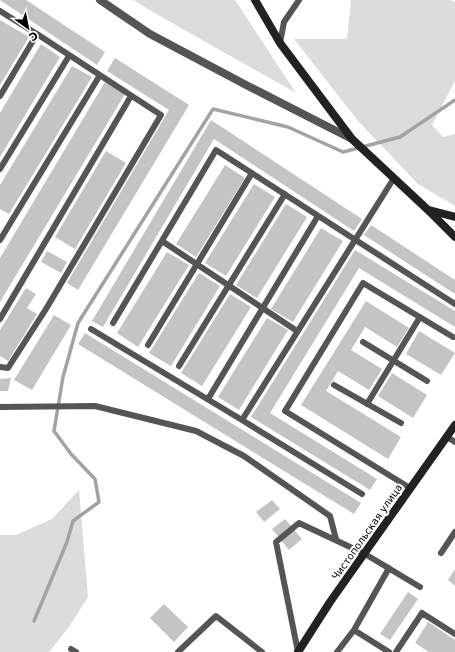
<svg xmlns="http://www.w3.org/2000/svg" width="455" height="652" font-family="'DejaVu Sans',sans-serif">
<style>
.green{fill:#dcdcdc}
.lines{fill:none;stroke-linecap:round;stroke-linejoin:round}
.stream{stroke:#a3a3a3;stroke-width:3.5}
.building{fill:#c4c4c4}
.lane{stroke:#555;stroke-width:6}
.street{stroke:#555;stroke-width:8}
.secondary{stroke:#222;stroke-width:8}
.labels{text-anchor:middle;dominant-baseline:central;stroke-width:4;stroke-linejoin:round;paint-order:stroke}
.street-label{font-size:10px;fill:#000;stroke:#fff}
</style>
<rect width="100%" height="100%" fill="#fff"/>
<!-- green -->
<path class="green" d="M133 0H235L296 93 158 15Z
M351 0H450L455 2V81L432 125 443 137 455 134V206L418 184 358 121 294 39H347Z
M79 490 88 597 69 627 49 652H0V535H16L52 519Z"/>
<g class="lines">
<!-- stream -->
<path class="stream" d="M34 621 67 542 73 521 99 502 95 479 71 454 54 431 63 377 78 323 213 109 288 127 343 152 400 137 455 100"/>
</g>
<!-- building -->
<path class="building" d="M0 0H26L105 52 97 65Z
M0 20 29 37 0 85Z
M41 44 60 57 0 157V113Z
M115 58 189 105 78 290 67 283 169 110 107 71Z
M72 66 92 77 9 214 0 209V185Z
M105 82 125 94 0 302V258Z
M211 120 362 219 354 231 214 139 103 327 92 321Z
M106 151 126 163 75 249 55 237Z
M225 165 245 178 196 257 176 244Z
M254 184 275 197 226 276 205 263Z
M286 204 307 217 257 298 236 285Z
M371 225 455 280V294L364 235Z
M321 228 343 241 293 322 271 309Z
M355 250 455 311V327L359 268 270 413 377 479 370 490 251 417Z
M47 251 67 262 61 273 41 262Z
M167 252 189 265 138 347 117 333Z
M199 273 220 286 171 366 149 353Z
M26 288 36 294 27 308 37 314 8 361 0 356V330Z
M230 294 251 307 202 386 181 373Z
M366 301 409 328 397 347 365 327 351 350 382 369 369 390 338 371 326 391 401 437 388 459 301 405Z
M54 315 71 325 32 390 14 380Z
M267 318 288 330 239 410 218 397Z
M419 331 455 353 441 375 406 354Z
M85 333 361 503 354 514 78 344Z
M392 373 427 395 413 418 378 396Z
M11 378 8 391H0V379Z
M272 500 280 509 264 522 256 512Z
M285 519 302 539 289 550 272 529Z
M455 569V586L448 580Z
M408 592 418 599 390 640 380 634Z
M164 604 188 627 174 642 150 618Z
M428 622 455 640V652H429L415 643Z"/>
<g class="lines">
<!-- lane -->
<path class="lane" d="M0 11 37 34 161 115 46 309 8 368 0 367
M280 43 284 22 299 0
M0 96 37 34
M0 169 69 56
M0 240 100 75
M162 241 297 331
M0 319 131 96
M113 323 216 150 455 304
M91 329 242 420 362 494
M363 342 427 381
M148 345 252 173
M179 366 285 194
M334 385 401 423
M208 399 318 216
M367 404 420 317
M0 407 95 406 196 431 244 456 330 516 336 539
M242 420 394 178
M447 437 455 442
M410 488 285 411 363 283 453 337
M441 553 455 532
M354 630 389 652
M71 649 76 652
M178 652 216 616 262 652
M298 652 276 542 299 523 365 554 420 587
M337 652 354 630 389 568
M396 652 422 613 455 634"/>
<!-- street -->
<path class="street" d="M100 0 150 34 248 86 352 139"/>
<!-- secondary -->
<path class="secondary" d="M255 0 280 43 352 139 428 210 455 237
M429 210 455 217
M298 652 330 602 455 425"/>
</g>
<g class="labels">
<!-- street labels -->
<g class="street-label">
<text transform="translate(367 532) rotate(-55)">Чистопольская улица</text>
</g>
</g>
<!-- north arrow -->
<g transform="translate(28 28) rotate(147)" stroke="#ffffff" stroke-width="3" paint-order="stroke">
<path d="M0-3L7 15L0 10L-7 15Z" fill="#000000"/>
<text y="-6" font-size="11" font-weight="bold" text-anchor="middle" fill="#000000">С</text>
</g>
</svg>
